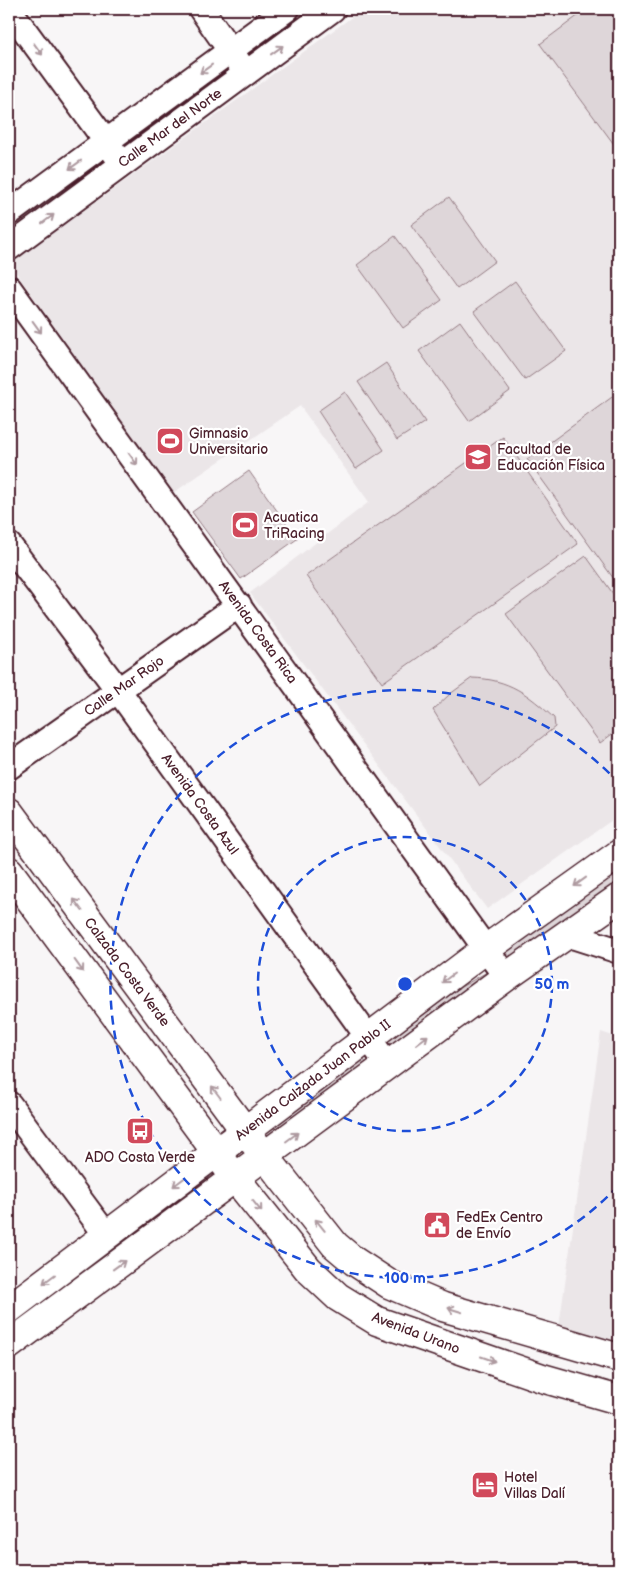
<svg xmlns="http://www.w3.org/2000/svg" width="628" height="1579" font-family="'Balsamiq Sans',sans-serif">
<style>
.built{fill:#ebe6e8}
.green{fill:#ded6d9;stroke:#947a82}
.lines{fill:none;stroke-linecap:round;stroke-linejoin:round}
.minor-casing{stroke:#4a1f2b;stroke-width:28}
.major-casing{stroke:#4a1f2b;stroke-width:31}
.minor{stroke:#fff;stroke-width:24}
.major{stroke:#fff;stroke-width:28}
.oneway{stroke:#ae9aa0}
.ring{fill:none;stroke:#1d4ed8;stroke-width:2.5;stroke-dasharray:9 6}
.labels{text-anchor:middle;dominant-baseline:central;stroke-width:4.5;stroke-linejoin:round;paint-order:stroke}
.street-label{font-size:14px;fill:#4a1f2b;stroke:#fff}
.poi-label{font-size:14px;fill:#4a1f2b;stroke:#fff;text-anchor:start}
.centre{fill:#1d4ed8;stroke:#fff;stroke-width:2.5}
.ring-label{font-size:15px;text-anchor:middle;font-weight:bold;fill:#1d4ed8;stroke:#fff;stroke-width:4.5;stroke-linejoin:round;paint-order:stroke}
</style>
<rect width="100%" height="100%" fill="#f8f6f7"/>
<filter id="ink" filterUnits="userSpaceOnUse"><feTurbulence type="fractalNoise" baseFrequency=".02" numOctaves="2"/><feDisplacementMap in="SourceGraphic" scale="10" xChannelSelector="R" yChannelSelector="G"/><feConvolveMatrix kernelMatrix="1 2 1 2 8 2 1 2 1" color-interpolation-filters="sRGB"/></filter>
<g filter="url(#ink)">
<!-- built -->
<path class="built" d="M363 9H619V760L614 764 619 771V815L487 909 250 593 369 502 300 406 173 493 10 264Z
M601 1032 619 1038V1344L559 1326Z"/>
<!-- green -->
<path class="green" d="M587 9H619V151L540 44Z
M449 197 495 261 457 289 411 225Z
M395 236 442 300 403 328 357 265Z
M515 281 566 351 525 380 474 311Z
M460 321 510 391 469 421 419 351Z
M386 363 425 422 397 440 358 382Z
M345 392 384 450 356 469 318 411Z
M619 392V586L527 459Z
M503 437 578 544 382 683 306 576Z
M249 471 297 539 241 579 192 512Z
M586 556 619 602V729L600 743 506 614Z
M472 678C509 679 528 694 554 718L555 727 480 786 433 710 450 694Z
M619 869V883L516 959 509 960 507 950Z
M487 972 490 975 388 1048 387 1044 390 1039 461 987Z
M364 1060 368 1065 270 1135H266L264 1131 356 1064Z
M204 1179 207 1181 204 1186 9 1328V1319Z"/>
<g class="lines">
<!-- minor casing -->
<g class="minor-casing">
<path id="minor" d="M9 9 116 155
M201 9 239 63
M9 213 287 9
M9 248 333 9
M9 288 506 977
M9 545 118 690 388 1065
M9 767 239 605
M569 935 619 951
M9 1104 107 1236"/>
</g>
<!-- major casing -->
<g class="major-casing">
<path id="major" d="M9 812 245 1131 335 1245 354 1261 389 1284 443 1307 619 1358
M9 871 236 1179 308 1269 338 1297 377 1321 542 1378 619 1400
M9 1309 486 949 619 854
M9 1345 506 977 619 898"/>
</g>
<!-- minor -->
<use href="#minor" class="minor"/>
<!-- major -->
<use href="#major" class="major"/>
</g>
<!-- one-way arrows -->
<defs><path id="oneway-shaft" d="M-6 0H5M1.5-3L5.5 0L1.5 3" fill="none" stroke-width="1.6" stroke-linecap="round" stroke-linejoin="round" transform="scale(1.25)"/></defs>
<g class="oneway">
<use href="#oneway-shaft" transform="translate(38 49) rotate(54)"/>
<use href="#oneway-shaft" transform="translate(277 50) rotate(-36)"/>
<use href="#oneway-shaft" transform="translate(206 69) rotate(144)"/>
<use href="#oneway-shaft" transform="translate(75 165) rotate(144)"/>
<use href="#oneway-shaft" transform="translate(48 219) rotate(-37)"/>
<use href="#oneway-shaft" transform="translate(37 327) rotate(54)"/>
<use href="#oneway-shaft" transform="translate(133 459) rotate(54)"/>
<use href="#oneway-shaft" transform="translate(580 882) rotate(144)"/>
<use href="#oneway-shaft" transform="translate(78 905) rotate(-127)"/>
<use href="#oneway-shaft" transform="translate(79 966) rotate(54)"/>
<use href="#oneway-shaft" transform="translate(448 978) rotate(143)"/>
<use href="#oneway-shaft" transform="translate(422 1040) rotate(-37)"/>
<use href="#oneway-shaft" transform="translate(216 1092) rotate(-127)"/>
<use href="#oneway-shaft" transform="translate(292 1137) rotate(-37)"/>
<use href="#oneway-shaft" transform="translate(179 1182) rotate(143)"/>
<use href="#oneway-shaft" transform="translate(257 1206) rotate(51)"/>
<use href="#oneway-shaft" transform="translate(320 1225) rotate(-129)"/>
<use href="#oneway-shaft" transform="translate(119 1265) rotate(-36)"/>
<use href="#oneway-shaft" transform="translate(49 1279) rotate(143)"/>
<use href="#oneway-shaft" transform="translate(455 1310) rotate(-163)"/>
<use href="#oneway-shaft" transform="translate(488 1359) rotate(19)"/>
</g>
</g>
<!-- distance rings -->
<g class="ring">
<circle cx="405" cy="984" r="147"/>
<path d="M618 1186A294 294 0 1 1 618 782"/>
</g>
<!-- icons -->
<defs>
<g id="stadium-square" transform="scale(1.4375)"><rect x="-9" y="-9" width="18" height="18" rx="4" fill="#d1495b" stroke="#fff"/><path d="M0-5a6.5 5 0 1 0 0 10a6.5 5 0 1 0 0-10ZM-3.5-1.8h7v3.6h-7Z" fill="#fff"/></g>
<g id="university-square" transform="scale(1.4375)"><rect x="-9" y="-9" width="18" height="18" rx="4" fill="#d1495b" stroke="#fff"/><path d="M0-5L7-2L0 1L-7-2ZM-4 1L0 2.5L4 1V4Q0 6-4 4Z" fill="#fff"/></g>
<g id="bus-square" transform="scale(1.4375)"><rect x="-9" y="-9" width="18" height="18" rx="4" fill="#d1495b" stroke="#fff"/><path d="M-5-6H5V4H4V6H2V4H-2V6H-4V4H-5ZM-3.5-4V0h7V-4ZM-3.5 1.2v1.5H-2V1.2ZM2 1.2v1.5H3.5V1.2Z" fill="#fff"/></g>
<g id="civic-square" transform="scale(1.4375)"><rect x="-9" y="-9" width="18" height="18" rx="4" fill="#d1495b" stroke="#fff"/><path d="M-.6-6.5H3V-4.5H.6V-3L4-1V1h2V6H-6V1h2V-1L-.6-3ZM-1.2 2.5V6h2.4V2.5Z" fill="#fff"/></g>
<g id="hotel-square" transform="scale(1.4375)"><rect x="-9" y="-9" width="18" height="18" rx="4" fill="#d1495b" stroke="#fff"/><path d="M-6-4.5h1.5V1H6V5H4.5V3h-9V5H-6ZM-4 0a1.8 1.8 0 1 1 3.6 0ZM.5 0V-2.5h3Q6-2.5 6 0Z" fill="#fff"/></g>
</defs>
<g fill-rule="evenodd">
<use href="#stadium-square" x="170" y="441"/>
<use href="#university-square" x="478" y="457"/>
<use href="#stadium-square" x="245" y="525"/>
<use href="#bus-square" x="140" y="1131"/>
<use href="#civic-square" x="437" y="1225"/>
<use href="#hotel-square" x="485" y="1485"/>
</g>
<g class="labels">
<!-- street labels -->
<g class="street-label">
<text transform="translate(170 128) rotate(-36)">Calle Mar del Norte</text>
<text transform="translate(258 632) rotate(54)">Avenida Costa Rica</text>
<text transform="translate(124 686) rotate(-35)">Calle Mar Rojo</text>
<text transform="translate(200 804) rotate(54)">Avenida Costa Azul</text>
<text transform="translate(127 972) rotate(53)">Calzada Costa Verde</text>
<text transform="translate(313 1080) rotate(-37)">Avenida Calzada Juan Pablo II</text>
<text transform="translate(416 1333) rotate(21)">Avenida Urano</text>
</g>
<!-- poi labels -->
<g class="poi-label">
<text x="189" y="433">Gimnasio<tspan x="189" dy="16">Universitario</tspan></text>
<text x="497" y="449">Facultad de<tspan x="497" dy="16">Educación Física</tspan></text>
<text x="264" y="517">Acuatica<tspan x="264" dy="16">TriRacing</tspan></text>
<text x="140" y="1157" text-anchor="middle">ADO Costa Verde</text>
<text x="456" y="1217">FedEx Centro<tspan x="456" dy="16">de Envío</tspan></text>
<text x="504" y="1477">Hotel<tspan x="504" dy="16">Villas Dalí</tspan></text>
</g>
</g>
<circle cx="405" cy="984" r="8" class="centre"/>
<g class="ring-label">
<text x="552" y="989">50 m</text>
<text x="405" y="1283">100 m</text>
</g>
<!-- margin -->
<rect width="628" height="1579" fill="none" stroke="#fff" stroke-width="30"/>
<rect x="15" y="15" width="598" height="1549" fill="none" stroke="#4a1f2b" stroke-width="2" filter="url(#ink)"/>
</svg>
